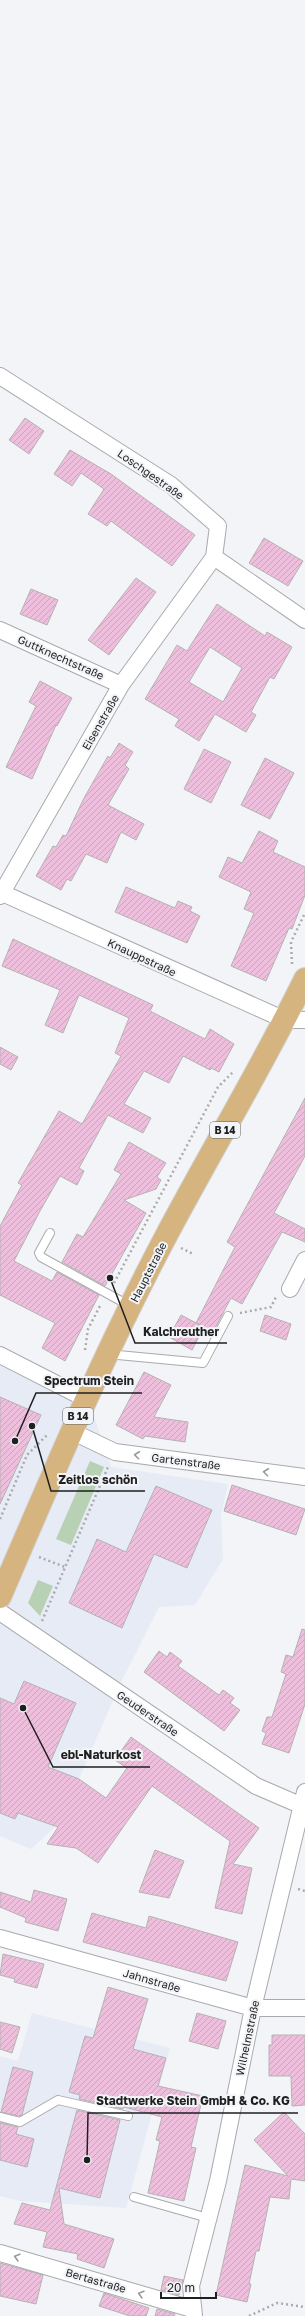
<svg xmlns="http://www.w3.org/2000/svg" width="305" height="2316" font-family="'Golos Text',sans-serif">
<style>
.built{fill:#e6ebf5}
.green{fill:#b8d0b4}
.building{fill:url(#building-hatch);stroke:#b5b2b3;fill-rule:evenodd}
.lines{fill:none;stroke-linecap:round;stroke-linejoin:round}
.lane-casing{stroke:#a9aaad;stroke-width:10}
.street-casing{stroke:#a9aaad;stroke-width:18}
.primary-casing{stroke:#d2d2d2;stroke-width:24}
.path{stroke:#aaabad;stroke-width:2.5;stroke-dasharray:2 3;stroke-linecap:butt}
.lane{stroke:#fff;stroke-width:8}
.street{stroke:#fff;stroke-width:16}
.primary{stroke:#d5b47f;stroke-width:22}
.oneway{stroke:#9a9a9b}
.labels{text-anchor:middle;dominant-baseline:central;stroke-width:4;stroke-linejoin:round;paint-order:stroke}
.shield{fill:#f3f4f7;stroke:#5e5f60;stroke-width:1}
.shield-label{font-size:10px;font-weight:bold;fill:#1e1f20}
.street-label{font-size:11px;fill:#1e1f20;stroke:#f3f4f7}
.leader{fill:none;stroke:#1e1f20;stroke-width:1.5}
.callout-dot{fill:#1e1f20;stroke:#f3f4f7;stroke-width:1.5}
.callout-label{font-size:12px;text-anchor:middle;font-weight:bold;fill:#1e1f20;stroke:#f3f4f7;stroke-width:4;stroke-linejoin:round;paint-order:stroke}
</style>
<defs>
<pattern id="building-hatch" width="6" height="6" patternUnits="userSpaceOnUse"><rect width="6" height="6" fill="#eebfdc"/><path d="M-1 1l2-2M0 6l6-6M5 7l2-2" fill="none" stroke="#cca4bc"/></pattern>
</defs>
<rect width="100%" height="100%" fill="#f3f4f7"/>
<!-- built -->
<path class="built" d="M0 1355 89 1402 111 1467 228 1484 221 1515 223 1559 195 1605 159 1607 120 1684 79 1779 63 1802 53 1829 31 1849 0 1836Z
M32 2013 170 2048 126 2208 20 2201 0 2196V2056L18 2061Z"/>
<!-- green -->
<path class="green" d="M90 1461 104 1467 71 1545 56 1539Z
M38 1580 53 1586 40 1616 28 1603Z"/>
<!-- building -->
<path class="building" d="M25 418 44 431 29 454 9 440Z
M70 450 111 474 195 535 172 566 111 521 107 526 88 514 104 489 81 473 72 486 54 474Z
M264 538 303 561 288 586 249 563Z
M136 578 156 592 109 655 88 640Z
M31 589 58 600 47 625 20 614Z
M217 604 265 636 267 632 292 647 274 679 270 677 251 712 256 715 246 732 215 714 199 741 175 726 179 719 145 699 177 645 187 651ZM210 647 242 668 223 702 189 682Z
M40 681 72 698 57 726 56 725 32 779 6 767 36 706 29 702Z
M119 743 133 752 125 765 129 769 108 805 144 824 136 840 121 832 107 863 86 854 71 881 67 879 61 890 36 876 53 846 56 847 63 835 66 836 84 798 108 756 110 758Z
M204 749 231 762 211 803 184 789Z
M265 758 294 773 270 819 241 805Z
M259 831 278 841 273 852 305 867V895L292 929 289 928 266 981 231 966 254 913 244 909 251 892 219 877 228 857 242 863Z
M126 887 175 908 178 901 192 907 190 911 200 916 187 943 115 912Z
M13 939 153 1005 150 1011 205 1039 210 1029 234 1044 219 1072 211 1068 210 1070 183 1056 169 1083 144 1071 124 1104 151 1118 143 1133 108 1115 79 1168 84 1171 77 1185 60 1176 40 1211 14 1261 52 1281 57 1272 99 1295 65 1361 42 1348 55 1323 0 1295V1226L22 1185 18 1183 59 1111 82 1124 121 1056 115 1053 129 1018 79 995 63 1033 45 1025 60 990 2 966Z
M0 1047 18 1057 11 1070 0 1064Z
M305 1098V1156L274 1213 305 1229V1242L282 1232 242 1304 231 1298 213 1332 196 1323 235 1247 227 1242Z
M129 1142 166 1163 157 1177 161 1180 156 1189 124 1200 146 1213 105 1286 62 1262 77 1234 83 1237 121 1174 114 1170Z
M181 1315 204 1327 192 1350 169 1337Z
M265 1315 291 1324 286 1340 260 1331Z
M144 1372 171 1385 154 1417 188 1422 185 1442 145 1436 143 1439 116 1425Z
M0 1397 41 1415 0 1504Z
M232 1485 305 1509 296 1535 224 1511Z
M156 1486 212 1510 187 1568 154 1554 122 1628 69 1603 97 1539 126 1552Z
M302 1629 305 1630V1704L289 1753 262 1744 266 1733 262 1731 267 1717H272L286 1674 281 1672 286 1655 293 1657Z
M159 1651 167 1657 170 1652 182 1661 178 1666 219 1695 223 1690 234 1698 230 1703 240 1710 224 1731 144 1672Z
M24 1681 76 1703 48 1767 79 1779 106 1798 127 1768 115 1760 131 1737 259 1828 233 1864 252 1868 242 1914 215 1908 230 1841 152 1786 98 1863 76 1848 47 1844 58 1827 18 1813 15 1819 0 1813V1698L14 1704Z
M155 1850 184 1861 169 1898 139 1892Z
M34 1890 67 1899 58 1931 25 1922 26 1918 0 1907V1892L31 1902Z
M92 1913 146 1928 149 1916 238 1942 226 1981 83 1942Z
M3 1954 44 1964 37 1988 14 1982 15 1979 0 1975Z
M108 1987 148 1999 133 2049 166 2058 158 2086 203 2096 191 2147 196 2148 184 2201 148 2193 160 2141 156 2140 162 2117 124 2107 123 2109 79 2099 80 2095 69 2092 85 2036 93 2038Z
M197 2013 226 2021 218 2049 189 2041Z
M0 2022 20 2027 12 2053 0 2049Z
M272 2035H305V2105L292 2106 291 2076H269V2045H272Z
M13 2067 33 2072 22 2115 19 2116 1 2112Z
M77 2110 120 2120 100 2198 59 2188 64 2224 114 2239 104 2268 77 2259 78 2254 43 2247 47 2232 14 2224 22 2203 50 2210Z
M284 2112 305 2134V2181L291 2179 289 2199 270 2197 259 2251H256L249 2284H251L247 2302 216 2295 245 2165 288 2176 254 2140Z
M0 2123 18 2127 16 2134 34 2139 27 2167 0 2160Z
M0 2263 43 2275 36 2304 0 2296Z
M164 2276 183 2280 179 2295 161 2290Z
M104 2293 149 2308 146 2316H130L99 2306Z
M157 2309 175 2314 174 2316H155Z"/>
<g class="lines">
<!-- lane casing -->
<g class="lane-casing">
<path id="lane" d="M50 1233 39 1253 41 1257 130 1306
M110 1351 118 1355 203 1363 228 1316
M0 2117 20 2122 58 2100 128 2116
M134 2197 208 2218"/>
</g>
<!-- street casing -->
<g class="street-casing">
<path id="street" d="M0 376 171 485 218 526 214 557 121 685 0 896
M214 557 305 620
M0 630 121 685
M0 892 285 1020H305
M290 1289 305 1260
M0 1355 86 1399
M71 1431 115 1452 305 1477
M0 1612 256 1786 300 1805H305
M0 1938 253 2008H305
M0 2253 192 2309
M194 2316 191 2286 218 2181 253 2008 305 1792"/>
</g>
<!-- primary casing -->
<g class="primary-casing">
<path id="primary" d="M0 1597C52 1476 103 1355 165 1238 211 1151 262 1067 305 979"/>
</g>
<!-- path -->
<path class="path" d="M292 964 291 942 305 913
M181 1248 193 1254
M114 1283 218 1087 233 1072
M240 1313 271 1307 276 1297
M85 1350 88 1329 101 1304
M0 1519 27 1455 47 1435
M39 1557 65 1567
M42 1621 108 1467
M298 1889 305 1891
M249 2316 277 2303 305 2307"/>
<!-- lane -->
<use href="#lane" class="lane"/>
<!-- street -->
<use href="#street" class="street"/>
<!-- primary -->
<use href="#primary" class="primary"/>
</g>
<!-- one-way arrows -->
<defs><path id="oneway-chevron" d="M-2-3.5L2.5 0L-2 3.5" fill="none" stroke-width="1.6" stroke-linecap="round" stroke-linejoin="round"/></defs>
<g class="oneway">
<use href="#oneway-chevron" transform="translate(137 1455) rotate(-173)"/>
<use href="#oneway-chevron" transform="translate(266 1472) rotate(-173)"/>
<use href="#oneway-chevron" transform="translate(17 2257) rotate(-164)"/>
<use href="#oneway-chevron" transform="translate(141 2294) rotate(-164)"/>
</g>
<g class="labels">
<!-- shield labels -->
<g class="shield">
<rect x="210" y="1122" width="30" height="16" rx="3"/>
<rect x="63" y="1408" width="30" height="16" rx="3"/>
</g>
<g class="shield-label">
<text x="225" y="1130">B 14</text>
<text x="78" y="1416">B 14</text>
</g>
<!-- street labels -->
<g class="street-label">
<text transform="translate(151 474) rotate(35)">Loschgestraße</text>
<text transform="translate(61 657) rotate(24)">Guttknechtstraße</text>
<text transform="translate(100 722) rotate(-60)">Eisenstraße</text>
<text transform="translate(142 957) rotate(25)">Knauppstraße</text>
<text transform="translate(148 1272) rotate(-63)">Hauptstraße</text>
<text transform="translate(186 1461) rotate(7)">Gartenstraße</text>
<text transform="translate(148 1713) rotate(34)">Geuderstraße</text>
<text transform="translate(152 1980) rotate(16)">Jahnstraße</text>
<text transform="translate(247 2038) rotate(-78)">Wilhelmstraße</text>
<text transform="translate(96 2280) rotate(16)">Bertastraße</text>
</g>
</g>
<!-- callouts -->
<path class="leader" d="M110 1278L135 1343H227M15 1441L36 1393H142M32 1426L51 1491H145M23 1708L53 1767H150M87 2160L88 2113H298"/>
<g class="callout-dot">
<circle cx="110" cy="1278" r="4"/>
<circle cx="15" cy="1441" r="4"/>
<circle cx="32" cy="1426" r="4"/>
<circle cx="23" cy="1708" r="4"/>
<circle cx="87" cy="2160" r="4"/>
</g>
<g class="callout-label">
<text x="181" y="1336">Kalchreuther</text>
<text x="89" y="1385">Spectrum Stein</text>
<text x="98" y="1484">Zeitlos schön</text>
<text x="101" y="1759">ebl-Naturkost</text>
<text x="193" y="2105">Stadtwerke Stein GmbH &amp; Co. KG</text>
</g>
<!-- scale -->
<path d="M161 2292v6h55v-6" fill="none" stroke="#1e1f20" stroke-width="2"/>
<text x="167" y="2292" font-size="12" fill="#1e1f20" stroke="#f3f4f7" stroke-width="3" paint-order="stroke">20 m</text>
</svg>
